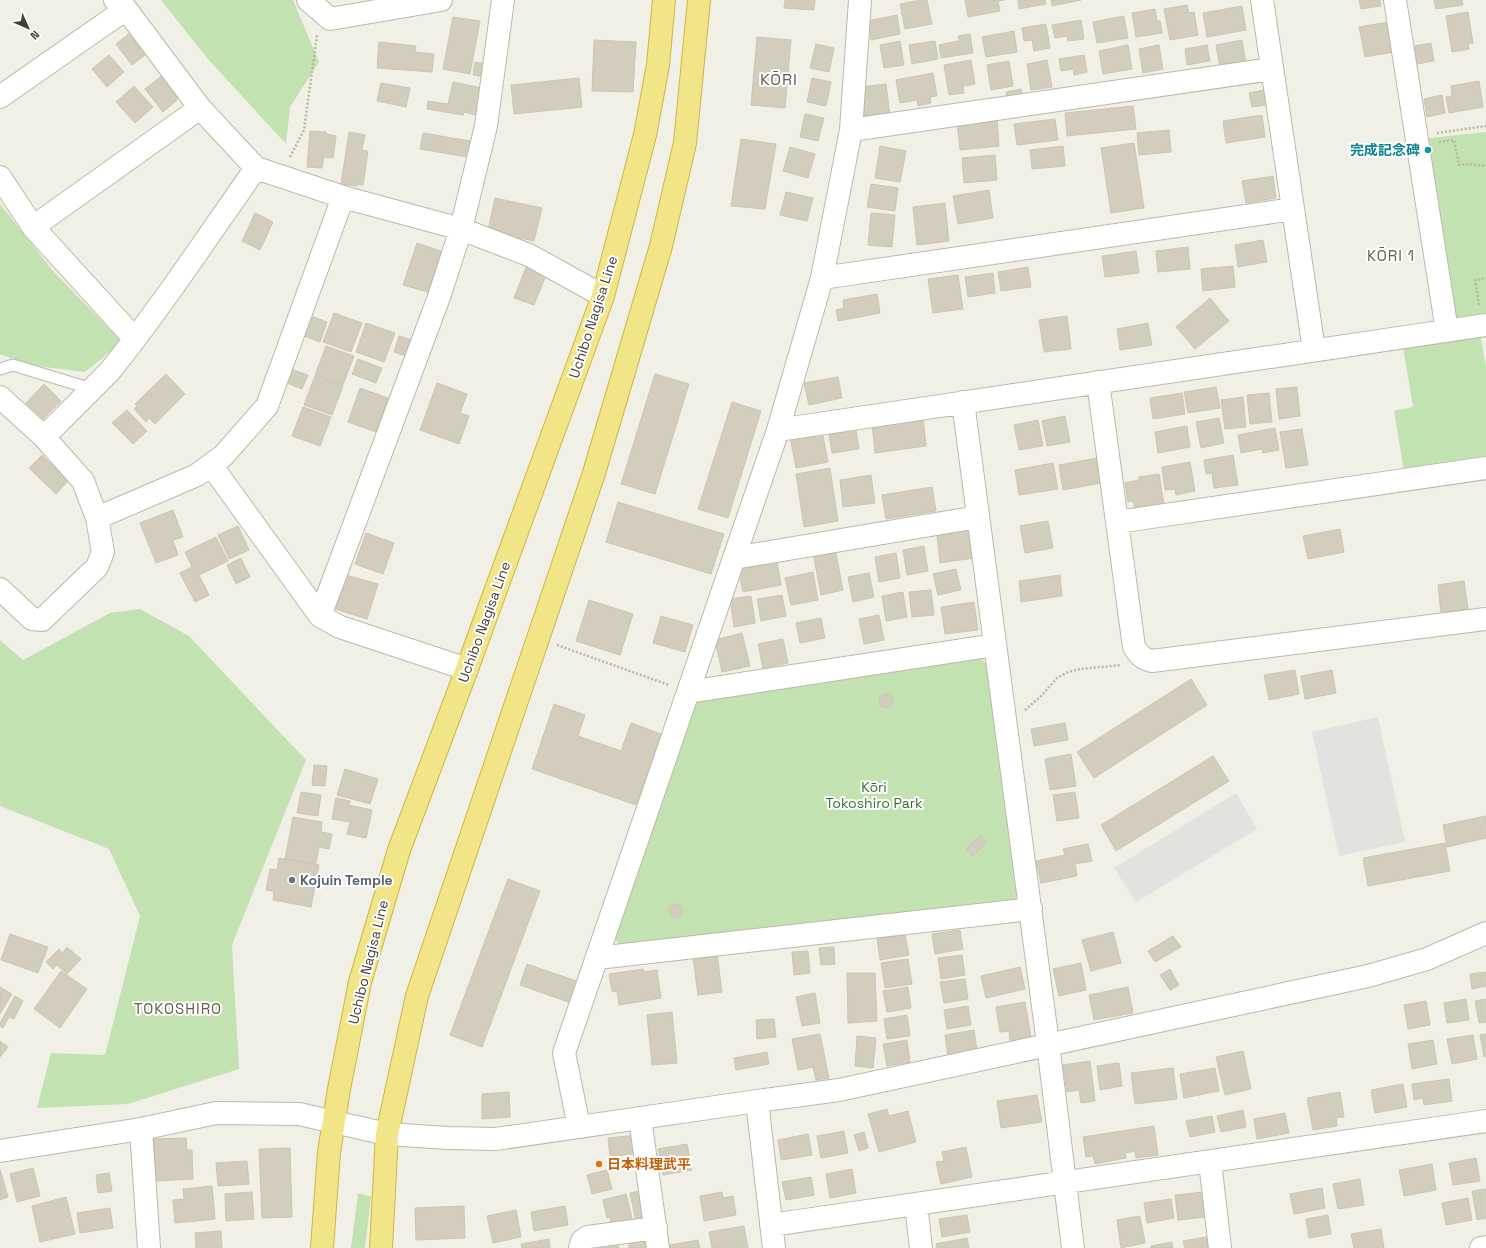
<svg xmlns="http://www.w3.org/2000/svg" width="1486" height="1248" font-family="'Space Grotesk','Noto Sans JP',sans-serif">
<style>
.green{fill:#c3e2b2}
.parking{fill:#e3e2de}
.building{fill:#d2cdbd;stroke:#ccc6b0}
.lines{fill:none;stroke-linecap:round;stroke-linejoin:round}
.service-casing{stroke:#bcb9aa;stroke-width:13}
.minor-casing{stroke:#bcb9aa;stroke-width:24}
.tertiary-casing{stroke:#bcb9aa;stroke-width:24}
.trunk-casing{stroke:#ceb643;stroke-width:24}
.path{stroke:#bcb79c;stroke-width:2.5;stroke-dasharray:2 2;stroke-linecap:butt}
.service{stroke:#fff;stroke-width:11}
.minor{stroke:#fff;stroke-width:22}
.tertiary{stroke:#fff;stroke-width:22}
.trunk{stroke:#f2e587;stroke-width:22}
.culture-dot{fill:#0f9aa8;stroke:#fff;stroke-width:1.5}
.worship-dot{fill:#6b7280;stroke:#fff;stroke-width:1.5}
.food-dot{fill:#e8710a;stroke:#fff;stroke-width:1.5}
.labels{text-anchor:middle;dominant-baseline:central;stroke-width:4;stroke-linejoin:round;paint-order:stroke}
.culture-label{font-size:14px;font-weight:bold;fill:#0d838f;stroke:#fff;text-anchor:end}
.street-label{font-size:14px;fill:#434136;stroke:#fff}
.park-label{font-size:14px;fill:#3b6f2f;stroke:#fff}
.worship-label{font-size:14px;font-weight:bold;fill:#5b616d;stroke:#fff;text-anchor:start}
.food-label{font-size:14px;font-weight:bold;fill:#c56008;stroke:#fff;text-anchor:start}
.neighbourhood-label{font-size:15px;letter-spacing:1px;fill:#65604e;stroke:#fff}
.quarter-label{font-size:16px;letter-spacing:1px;fill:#65604e;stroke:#fff}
</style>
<rect width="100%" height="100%" fill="#f1f0e6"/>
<!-- green -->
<path class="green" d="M161 0H293L319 62 290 107 286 144 207 58Z
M1486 132V315L1457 319 1451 316 1421 139Z
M0 204 53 271 122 342 85 372 28 365 0 354Z
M1480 334 1486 367V457L1404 471 1394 411 1413 407 1403 347Z
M140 609 189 636 306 760 232 945 239 1069 128 1104 37 1108 51 1053 105 1055 140 916 109 849 0 806V640L23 660 110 613Z
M978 655 987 665 1018 894 1014 901 621 946 614 938 691 706 698 700Z
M358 1193 371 1197 365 1248H351Z"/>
<!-- parking -->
<path class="parking" d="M1378 717 1405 842 1339 856 1312 732Z
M1236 793 1257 829 1136 902 1114 868Z"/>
<!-- building -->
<path class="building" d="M785 0H815L814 10 784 8Z
M920 0H927L932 24 905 29 900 4Z
M965 0H1004L998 1 1000 11 968 17Z
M1018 0H1045L1046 4 1019 9Z
M1051 0H1081L1052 6Z
M1359 0H1380L1381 6 1361 9Z
M1434 0H1462L1463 5 1436 9Z
M1187 5 1189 13 1194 12 1198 35 1170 40 1164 9Z
M1242 6 1246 30 1207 37 1203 13Z
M1155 9 1157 21H1160L1162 33 1136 37 1132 13Z
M1468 12 1473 43 1468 44 1469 49 1452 52 1446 16Z
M897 15 900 34 871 40 868 21Z
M1124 16 1128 38 1097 43 1093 22Z
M453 17 480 21 470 74 443 69Z
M1081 20 1084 39 1068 41 1067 36 1055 38 1052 25Z
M1388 22 1393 52 1365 57 1359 27Z
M1046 24 1050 48 1034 51 1032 40 1024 41 1022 28Z
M132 31 149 52 132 65 116 44Z
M1014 31 1017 52 986 57 982 37Z
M970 34 973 53 941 58 939 45 959 41 958 36Z
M757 37 791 40 785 108 751 105Z
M594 40 636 42 633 92 592 91Z
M1242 40 1246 64 1220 68 1216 45Z
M900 41 904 65 884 68 880 45Z
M935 41 938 59 912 64 909 45Z
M379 42 416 46 415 52 434 54 432 72 377 68Z
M1431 43 1434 61 1417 64 1414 46Z
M816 44 834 48 829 72 810 68Z
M1128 45 1132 69 1103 74 1099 51Z
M1159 45 1163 69 1143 73 1139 49Z
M1207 45 1210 61 1187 65 1185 49Z
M109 55 124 72 107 87 92 69Z
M1084 55 1087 72 1074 75 1073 69 1061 71 1059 59Z
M971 60 975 84 963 86 964 93 949 95 944 65Z
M1047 60 1052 87 1031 90 1027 64Z
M1009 61 1013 86 991 90 987 65Z
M475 62 486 64 484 77 473 75Z
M933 73 937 96 930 97 931 103 918 106 917 100 900 103 896 80Z
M164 74 180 95 176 98 177 100 163 112 145 89Z
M579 78 582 107 514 114 511 85Z
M812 78 831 82 826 106 807 102Z
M1479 81 1483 107 1449 113 1446 97 1452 96 1451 86Z
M453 82 482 88 476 115 464 112 463 115 427 109 428 101 448 104Z
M381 83 410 88 406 107 377 101Z
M886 84 890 116 865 119 860 87Z
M134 86 153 107 135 123 116 102Z
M1021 89 1023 99 1008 102 1006 92Z
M1264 90 1267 105 1252 107 1249 93Z
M1442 95 1445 113 1427 117 1424 99Z
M1133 106 1136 129 1067 136 1065 113Z
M805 114 824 118 818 141 800 137Z
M1262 115 1265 137 1226 143 1223 121Z
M997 118 999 146 960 150 957 122Z
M1055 119 1058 140 1017 145 1014 124Z
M1169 130 1171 152 1139 155 1137 133Z
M310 131 326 132V134L336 136 333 158 324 157 322 168 307 167Z
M349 132 365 135 362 150 368 151 363 185 357 184V186L341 184Z
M423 133 470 141 467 157 420 149Z
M741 139 776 144 765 209 731 206Z
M1134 143 1144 208 1111 213 1101 148Z
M880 146 906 151 900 182 875 178Z
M1063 146 1065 166 1032 169 1030 150Z
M790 147 815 154 808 178 783 171Z
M995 155 997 180 964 183 962 158Z
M1273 176 1276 198 1246 203 1242 181Z
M871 184 898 188 895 211 867 207Z
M989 190 993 218 958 224 953 196Z
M786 192 813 198 807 221 780 215Z
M495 198 542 208 534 241 488 231Z
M945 203 949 241 917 245 913 207Z
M255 213 273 222 260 250 242 241Z
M871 213 895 215 892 247 868 245Z
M1263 240 1267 262 1238 267 1235 245Z
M417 243 444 252 431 293 403 285Z
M1188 247 1190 269 1158 272 1156 251Z
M1136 251 1139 273 1105 277 1102 256Z
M1233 266 1235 287 1203 291 1201 269Z
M526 267 546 275 534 305 514 298Z
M1028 267 1031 287 1001 291 998 272Z
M993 273 995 293 968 297 965 277Z
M958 275 963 309 933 313 928 279Z
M877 294 880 313 838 321 836 310 844 308 843 300Z
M1210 298 1229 321 1195 349 1176 327Z
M334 313 362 323 351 352 323 342Z
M311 316 327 322 320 342 304 336Z
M1067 316 1071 349 1044 352 1039 320Z
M366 323 395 333 384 362 356 352Z
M1148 323 1152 345 1120 350 1117 329Z
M399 336 415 341 409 357 394 352Z
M326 346 354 356 343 385 315 375Z
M358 359 382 368 376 383 352 374Z
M291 369 308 375 302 389 287 383Z
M166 374 185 394 155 424 149 418 146 422 134 409 137 406 135 404Z
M655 374 689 384 655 494 621 484Z
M315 376 343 386 332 415 304 405Z
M838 377 842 398 809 405 804 383Z
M437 383 467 394 460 413 469 416 459 444 420 430Z
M44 384 61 401 43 419 26 403Z
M1216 387 1220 408 1188 413 1184 392Z
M1297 387 1300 416 1279 419 1276 389Z
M360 388 388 398 376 432 348 422Z
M1182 393 1185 414 1153 419 1150 398Z
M1269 393 1272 422 1250 424 1247 395Z
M1243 397 1246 427 1225 429 1221 400Z
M732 402 761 411 728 518 698 509Z
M303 407 331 417 320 446 292 436Z
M127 410 147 431 133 444 112 423Z
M1065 416 1070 442 1047 446 1042 421Z
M923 417 926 446 875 453 872 424Z
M1219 418 1224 443 1201 448 1196 422Z
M1038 420 1043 446 1019 450 1014 425Z
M1187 426 1190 447 1158 453 1155 432Z
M1275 428 1279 450 1263 453 1262 449 1241 453 1238 435Z
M1302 429 1308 465 1286 468 1280 432Z
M856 430 859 449 832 453 829 434Z
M822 431 828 462 796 468 790 437Z
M42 455 68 481 56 494 29 468Z
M1233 455 1238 485 1214 488 1212 473 1206 474 1204 460Z
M1097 458 1101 483 1063 490 1059 465Z
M1190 462 1195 491 1176 495 1175 489 1165 490 1162 467Z
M1053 463 1058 489 1019 495 1015 470Z
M830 468 838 521 804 527 796 474Z
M1159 474 1164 504 1135 509 1133 501 1128 502 1125 483 1139 480V477Z
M871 475 875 503 843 507 840 480Z
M932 487 936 511 886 519 882 495Z
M618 502 724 534 711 574 606 542Z
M173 510 183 537 173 540 178 555 156 563 140 523Z
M1048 521 1053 548 1025 553 1020 526Z
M238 526 249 550 229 559 218 535Z
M1340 529 1344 552 1308 559 1303 536Z
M970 530 974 558 940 563 937 535Z
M366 533 394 543 383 574 355 564Z
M216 537 228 561 199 575 209 595 195 602 180 573 192 567 185 552Z
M924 546 928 571 907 575 903 550Z
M835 549 843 590 821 595 813 553Z
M896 553 900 578 879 582 875 557Z
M241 558 250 577 236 584 227 565Z
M777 561 781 585 743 592 738 568Z
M956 569 961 590 938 595 933 574Z
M813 572 818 600 791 605 785 578Z
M869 573 874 597 853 602 848 577Z
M346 575 378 584 367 619 335 609Z
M1060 575 1062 596 1021 602 1019 581Z
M1464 581 1468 609 1441 613 1438 585Z
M931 590 934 615 912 617 909 592Z
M903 592 907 617 886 621 882 596Z
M782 595 786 616 761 621 757 599Z
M751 596 755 623 734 627 730 599Z
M589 600 633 614 620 655 576 641Z
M974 602 978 630 945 634 941 607Z
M879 615 884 640 864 644 859 619Z
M661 616 693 625 685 652 653 643Z
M821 618 825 638 800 643 796 623Z
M742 633 750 666 722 672 715 640Z
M783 639 788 663 763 668 758 644Z
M1295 670 1299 694 1269 700 1264 675Z
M1332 670 1336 693 1305 699 1301 676Z
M1191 679 1207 705 1094 778 1077 752Z
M879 701a7 7 0 1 1 14 0a7 7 0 1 1-14 0Z
M554 704 585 715 578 736 621 751 631 723 661 734 636 805 532 769Z
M1065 723 1068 740 1034 746 1031 729Z
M1071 754 1076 786 1050 790 1045 759Z
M1213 756 1229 781 1116 851 1101 825Z
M314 765 327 766 325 786 312 785Z
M345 769 378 779 370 804 337 795Z
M301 792 321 795 318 816 297 813Z
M1075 792 1079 818 1057 821 1053 795Z
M336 798 350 801 349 805 372 810 366 838 347 834 350 822 332 819Z
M1486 816V838L1447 847 1443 825Z
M293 817 322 822 321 832 332 834 329 849 319 847 316 864 285 859Z
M981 835 987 842 973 856 966 849Z
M1445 843 1450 871 1368 886 1363 858Z
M1088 844 1092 861 1075 864 1077 876 1041 883 1036 861 1065 855 1063 849Z
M279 858 319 865 311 907 273 900 274 891 266 890 270 869 277 870Z
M508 879 540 891 482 1047 450 1035Z
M669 911a7 7 0 1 1 14 0a7 7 0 1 1-14 0Z
M960 930 963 949 935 954 932 934Z
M1113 932 1121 963 1091 971 1082 940Z
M10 934 48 947 38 973 1 960Z
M905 935 909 955 880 960 877 939Z
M1173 936 1181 947 1155 962 1148 951Z
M67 947 81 959 67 974 57 965 53 969 46 962 59 949 62 953Z
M834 947 835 964 821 965 819 948Z
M808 951 810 973 794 975 792 952Z
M717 954 722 992 698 995 693 957Z
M962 955 965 975 941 979 938 958Z
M908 959 912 984 885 988 881 963Z
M1081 963 1086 990 1059 996 1053 969Z
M527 964 579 982 571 1003 520 985Z
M1020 967 1025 989 986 998 981 976Z
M643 969 644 972 657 970 661 998 619 1005 617 991 612 992 609 974Z
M1170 969 1179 985 1170 990 1160 975Z
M61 971 87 989 60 1028 34 1009Z
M1486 972V986L1472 989 1470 974Z
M847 973H875L877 1021 848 1023Z
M965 979 968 999 944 1003 940 982Z
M0 987 12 994 0 1014Z
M908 987 911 1008 887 1012 883 991Z
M1128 987 1133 1013 1094 1020 1089 995Z
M815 993 820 1023 802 1026 796 997Z
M15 996 23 1001 14 1019 9 1017 3 1028 0 1026V1023Z
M1466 999 1469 1020 1447 1023 1444 1003Z
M1486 999V1022L1479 1023 1475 1001Z
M1426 1001 1430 1025 1408 1029 1404 1005Z
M1025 1002 1031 1037 1010 1041 1009 1031 1000 1032 996 1007Z
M968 1006 971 1025 947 1029 944 1010Z
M672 1012 677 1063 652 1065 647 1015Z
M907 1015 910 1036 887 1039 884 1019Z
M774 1019 776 1037 757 1039 756 1020Z
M974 1030 977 1051 948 1056 945 1035Z
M820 1034 829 1078 816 1080 813 1067 798 1070 792 1039Z
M1486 1034V1057H1484L1480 1035Z
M1473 1035 1477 1059 1452 1064 1447 1039Z
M857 1036 876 1038 873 1068 855 1066Z
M907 1040 910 1062 887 1066 883 1044Z
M1433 1040 1437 1064 1412 1069 1408 1044Z
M0 1041 8 1047 0 1057Z
M1243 1051 1251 1089 1225 1095 1216 1057Z
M767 1052 769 1064 736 1070 734 1058Z
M1090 1061 1095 1101 1081 1103 1079 1090 1067 1092 1063 1065Z
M1119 1063 1122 1086 1100 1090 1097 1066Z
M1173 1068 1177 1099 1135 1104 1131 1073Z
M1215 1068 1219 1091 1184 1098 1180 1074Z
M1449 1079 1452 1101 1424 1105 1423 1098 1414 1100 1412 1084Z
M1403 1084 1407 1107 1375 1113 1371 1090Z
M509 1092 510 1117 482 1119V1094Z
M1340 1092 1344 1117 1336 1118 1337 1126 1313 1130 1307 1098Z
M1037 1095 1042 1122 1001 1128 997 1101Z
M887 1109 889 1116 908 1111 916 1142 879 1152 868 1114Z
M1243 1110 1246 1127 1221 1132 1217 1116Z
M1285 1113 1289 1133 1257 1139 1254 1119Z
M1212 1116 1215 1132 1190 1137 1186 1121Z
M1154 1126 1158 1155 1136 1158 1135 1151 1125 1153 1126 1158 1095 1164 1093 1156 1086 1157 1083 1137Z
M844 1131 848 1153 821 1158 817 1136Z
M864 1132 868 1148 859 1151 854 1135Z
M808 1134 812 1155 781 1160 778 1140Z
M637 1135 639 1153 610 1157 608 1138Z
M186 1138 187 1150H192L193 1179 156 1181 154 1139Z
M687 1144 692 1170 663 1175 658 1149Z
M966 1147 972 1177 941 1184 936 1162 944 1161 942 1152Z
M290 1148 292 1217 262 1218 259 1149Z
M1476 1158 1480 1181 1453 1185 1449 1163Z
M247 1161 249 1184 218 1186 216 1163Z
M1432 1164 1436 1190 1404 1196 1399 1170Z
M33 1168 40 1196 17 1202 10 1174Z
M0 1169 8 1197 0 1200Z
M852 1169 856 1193 830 1198 826 1174Z
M607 1170 612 1189 592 1194 587 1175Z
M109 1173 112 1191 98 1193 96 1175Z
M811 1177 814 1195 786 1200 782 1182Z
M1360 1179 1364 1205 1338 1209 1333 1184Z
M212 1186 215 1219 175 1223 173 1200 184 1199 183 1189Z
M1322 1188 1325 1208 1294 1214 1290 1194Z
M1486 1189V1218L1477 1220 1472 1191Z
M645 1190 651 1219 636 1222 630 1193Z
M252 1192 254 1219 226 1221 225 1194Z
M722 1192 723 1198 733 1196 736 1215 704 1221 700 1196Z
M1204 1192 1206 1217 1178 1220 1175 1195Z
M626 1194 633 1222 612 1227 610 1217 607 1218 603 1200Z
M66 1197 75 1234 40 1242 32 1206Z
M1468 1198 1472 1220 1446 1225 1442 1203Z
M1171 1199 1174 1218 1147 1223 1144 1203Z
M464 1206 465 1238 416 1240 415 1208Z
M565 1206 568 1225 534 1231 531 1212Z
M110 1208 113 1228 80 1233 77 1213Z
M516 1210 521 1237 493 1243 487 1216Z
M967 1215 970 1232 942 1237 939 1219Z
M1328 1215 1331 1234 1309 1238 1306 1219Z
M1140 1216 1145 1243 1121 1248 1117 1220Z
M744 1226 748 1248H712L709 1232Z
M1381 1229 1384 1248H1354L1351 1234Z
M221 1231 222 1248H196L195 1233Z
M1206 1237 1208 1248H1185L1183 1241Z
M967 1238 969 1248H937L936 1244Z
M549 1239 550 1248H522L521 1244Z
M649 1240 650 1248H629V1244Z
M698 1240 700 1248H670V1245Z
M1172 1242 1173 1248H1151V1246Z
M618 1243 619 1248H600V1246Z"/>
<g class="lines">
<!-- service casing -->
<g class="service-casing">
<path id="service" d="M0 369 13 365 92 389"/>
</g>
<!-- minor casing -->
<g class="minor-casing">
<path id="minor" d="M115 0 126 9 200 108 256 168 343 197 461 229 529 255 603 296
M308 0 330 19 441 0
M1262 0 1314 350
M1395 0 1447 331
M0 97 126 9
M851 130 1272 69
M0 177 33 227 135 339
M33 227 200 108
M822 278 1293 209
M1098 382 1134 647C1139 655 1143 659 1152 661L1486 619
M0 397 44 437 83 481 97 518 103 552 97 567 42 620 32 619 0 589
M963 402 1048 1044 1073 1248
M778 430 1486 325
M44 437 110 371C162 306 208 236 256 168
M211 465 320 616 340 627 467 669
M97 518 197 475 223 456 267 406 343 197
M1117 522 1486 468
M734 558 978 517
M320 616 439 297 461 229 486 126 503 0
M688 692 995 645
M597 958 1031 909
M757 1101 774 1248
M640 1118 658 1248
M579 1127 564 1053 778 430 822 278 851 130 860 0
M141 1129 149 1248
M1210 1162 1220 1248
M916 1204 921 1248
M771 1225 1486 1121
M580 1248 582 1241 588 1237 656 1228
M1481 1248 1486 1247"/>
</g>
<!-- tertiary casing -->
<g class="tertiary-casing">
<path id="tertiary" d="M0 1151 141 1129 216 1113 299 1114 387 1134 448 1138 496 1139 757 1101 839 1090 1368 976 1427 959 1486 933"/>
</g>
<!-- trunk casing -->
<g class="trunk-casing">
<path id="trunk" d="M322 1248 329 1152 339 1089 360 982 399 850 467 669 603 296 645 135 658 65 664 0
M381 1248 387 1134 417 996 594 473 661 246 685 143 699 0"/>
</g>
<!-- path -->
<path class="path" d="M1437 133 1486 126
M1439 142 1454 140 1459 165 1468 164 1486 166
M290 157 304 130 317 35
M1479 305 1475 280 1486 278
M557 645 669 685
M1025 710 1041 696 1057 678 1068 672 1080 669 1121 665"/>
<!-- service -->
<use href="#service" class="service"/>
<!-- minor -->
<use href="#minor" class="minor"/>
<!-- tertiary -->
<use href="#tertiary" class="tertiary"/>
<!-- trunk -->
<use href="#trunk" class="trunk"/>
</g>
<!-- markers -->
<circle class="culture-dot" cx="1428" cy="150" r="4"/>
<circle class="worship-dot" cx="292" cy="880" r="4"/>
<circle class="food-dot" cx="599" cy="1164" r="4"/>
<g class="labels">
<!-- culture labels -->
<g class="culture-label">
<text x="1420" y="150">完成記念碑</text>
</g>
<!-- street labels -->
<g class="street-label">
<text transform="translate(593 317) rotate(-72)">Uchibo Nagisa Line</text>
<text transform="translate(484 622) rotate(-70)">Uchibo Nagisa Line</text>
<text transform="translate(368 962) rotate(-76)">Uchibo Nagisa Line</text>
</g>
<!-- park labels -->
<g class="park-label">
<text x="874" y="787">Kōri<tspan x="874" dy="16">Tokoshiro Park</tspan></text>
</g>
<!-- worship labels -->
<g class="worship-label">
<text x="300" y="880">Kojuin Temple</text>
</g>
<!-- food labels -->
<g class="food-label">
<text x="607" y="1164">日本料理武平</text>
</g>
<!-- neighbourhood labels -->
<g class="neighbourhood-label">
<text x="1391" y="255">KŌRI 1</text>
<text x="178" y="1008">TOKOSHIRO</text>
</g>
<!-- quarter labels -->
<g class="quarter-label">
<text x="779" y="79">KŌRI</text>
</g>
</g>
<!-- north arrow -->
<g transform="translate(28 28) rotate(135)" stroke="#ffffff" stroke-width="3" paint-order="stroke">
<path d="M0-3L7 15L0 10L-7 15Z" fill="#434136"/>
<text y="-6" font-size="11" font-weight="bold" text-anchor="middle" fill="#434136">N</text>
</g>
</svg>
